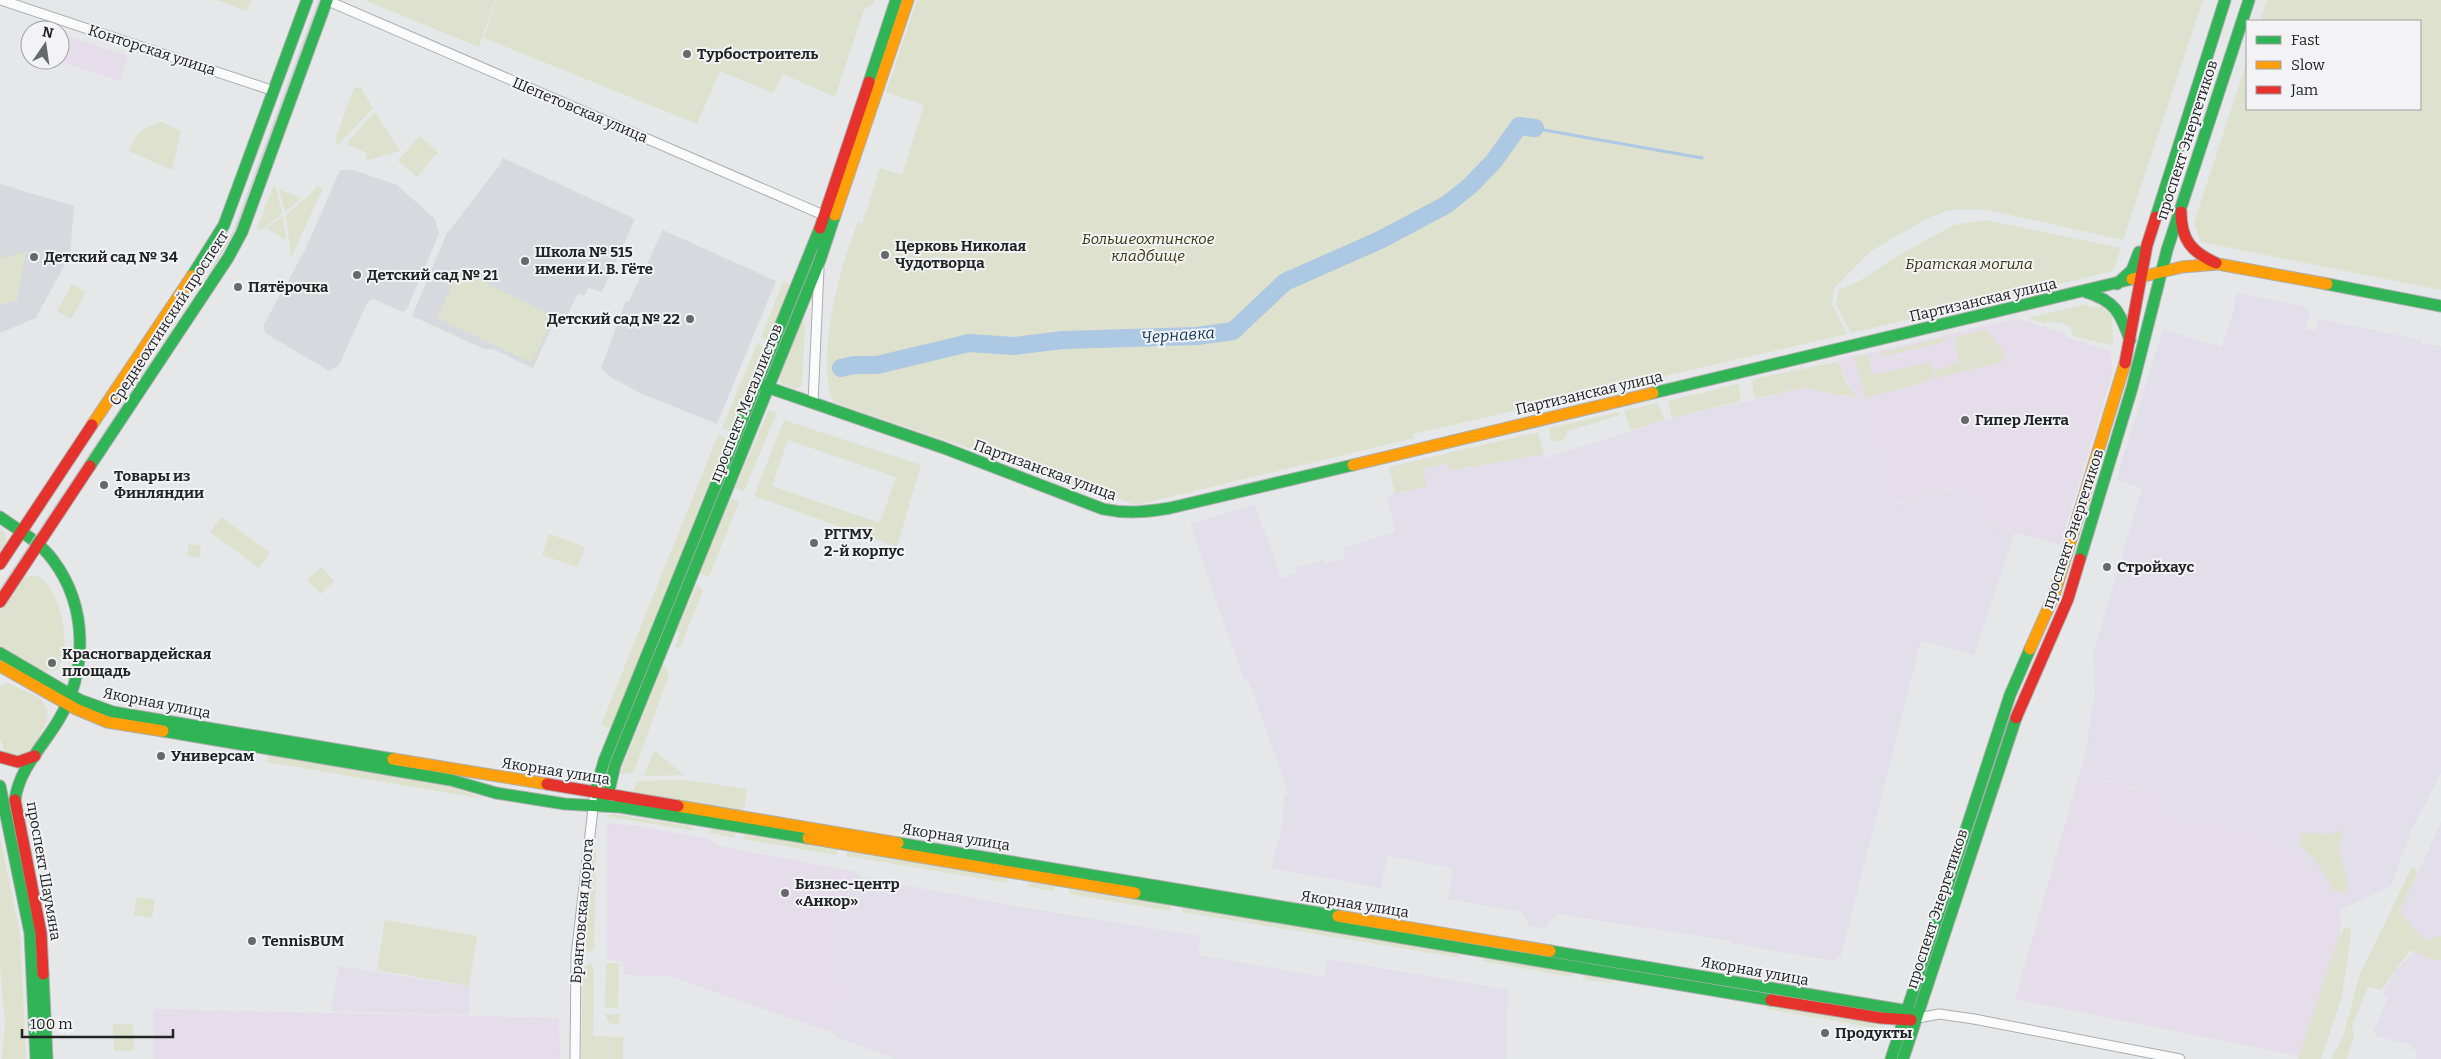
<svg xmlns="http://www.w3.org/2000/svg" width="2441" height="1059" font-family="Bitter,serif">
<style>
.commercial{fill:#e5deea}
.industrial{fill:#e2dfeb}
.built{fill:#d7d9df}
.green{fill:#dee1ce;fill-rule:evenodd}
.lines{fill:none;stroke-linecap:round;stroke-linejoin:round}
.stream{stroke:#adc8e2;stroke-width:3}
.river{stroke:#adc8e2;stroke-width:18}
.street-casing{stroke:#acadae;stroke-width:11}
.fast-casing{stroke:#acadae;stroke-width:13}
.slow-casing{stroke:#acadae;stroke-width:13}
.jam-casing{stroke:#acadae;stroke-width:13}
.street{stroke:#fbfbfc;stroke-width:9}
.fast{stroke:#30b455;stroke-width:11}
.slow{stroke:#ff9f0a;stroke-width:11}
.jam{stroke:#e5322d;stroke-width:11}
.tram{stroke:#cccccd;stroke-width:1}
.poi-dot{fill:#676869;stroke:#f3f3f6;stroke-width:2}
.labels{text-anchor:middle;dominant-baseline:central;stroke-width:4;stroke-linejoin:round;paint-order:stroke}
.street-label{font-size:15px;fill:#222324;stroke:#f3f3f6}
.poi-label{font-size:15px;font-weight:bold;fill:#222324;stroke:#f3f3f6;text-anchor:start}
.park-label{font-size:15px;font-style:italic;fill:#353810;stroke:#f3f3f6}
.water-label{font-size:16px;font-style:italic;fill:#0c375a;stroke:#f3f3f6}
</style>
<rect width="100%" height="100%" fill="#e6e7e8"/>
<!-- commercial -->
<path class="commercial" d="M60 34 128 56 120 81 54 60H60Z
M2018 318 2064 333 2066 337 2111 351 2112 376 2060 545 1978 522 1979 505 1950 487 1893 505 1857 398 1847 382 1838 360Z
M2079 775 2168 796 2165 813 2266 833 2291 846 2305 858 2325 883 2340 910 2341 925 2337 947 2304 1057 2015 999Z
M607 824 631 825 706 838 719 846 853 871 835 968 850 989 836 1034 669 976 624 975 623 961 607 960Z
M154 1009 559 1018 560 1059H153Z"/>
<!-- industrial -->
<path class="industrial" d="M2239 293 2302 306 2310 313 2306 329 2315 330 2318 319 2422 340V344L2441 346V773L2411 831 2391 886 2340 910 2325 883 2305 858 2291 846 2266 833 2165 813 2168 795 2079 775 2089 740 2086 738 2092 720 2089 719 2095 699 2094 651 2142 488 2116 480 2163 329 2221 347 2234 309V297Z
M1804 388 1857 398 1893 506 1951 488 1979 505 1978 523 2014 533 1974 655 1921 640 1841 956 1833 961 1731 943V941L1557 914 1545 929 1530 926 1522 912 1448 899 1453 868 1387 856 1381 888 1271 868 1283 823 1284 794H1289L1249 682 1243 678 1190 524 1255 504 1281 578 1297 572 1296 568 1324 560 1325 564 1345 558 1343 548 1395 532 1387 496 1395 493 1423 469 1447 463 1449 471 1544 454 1546 458 1672 418Z
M2441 822V1059H2416L2417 1050 2411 1049 2412 1045 2375 1036 2376 1033 2373 1032 2388 998 2382 995 2397 969 2425 941 2400 912Z
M853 871 861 877 1027 908 1201 936 1198 955 1324 977 1328 959 1508 990 1506 1059H897L835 1037 850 989 835 968Z
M339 966 470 987 469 1015 331 1011Z"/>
<!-- built -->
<path class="built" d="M503 158 635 219 602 292 588 288 584 296 578 293 565 319 555 320 533 368 493 349H484L412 316 446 235 498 167Z
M340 170H354L397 185 435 219 439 234 407 309 403 312 373 299 367 303 339 365 329 371 265 333 264 324 305 250Z
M0 184 74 206 70 255 36 318 0 333Z
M663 230 776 281 717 424 640 393 612 378 601 368 626 301H629Z"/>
<!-- green -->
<path class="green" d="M216 0H251L247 11Z
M364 0H495L479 47Z
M496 0H874L873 4 864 10 835 97 783 74 773 93 720 71 697 124 484 38Z
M917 0H2203L2123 240 1988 210H1949L1926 219 1871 251 1834 288 1832 305 1847 334 1413 434 1414 438 1137 505 833 402C816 355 839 268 858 222L862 224 880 168 902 175 924 105 886 92Z
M2267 0H2441V290L2201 242 2194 223 2247 61V109H2420V21H2260Z
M360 87 373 108 338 145 335 139 354 88Z
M375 112 400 151 365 161 367 153 346 144Z
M160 121 181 131 172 170 129 151 138 133Z
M419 136 438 152 417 177 398 161Z
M316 186 323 188 291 258 286 215 312 193Z
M273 187 276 188 282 214 261 230 257 228Z
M279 189 301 198 285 212Z
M283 216 286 240 266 228Z
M1985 220 2121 248 2114 269 2109 272 1851 333 1836 304 1839 290 1859 281 1901 254 1954 225Z
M26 252 17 301 0 304V258Z
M459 270 554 316 532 363 437 318Z
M783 282 791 285 769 340 761 337Z
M72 284 86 292 71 319 57 311Z
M2087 304 2089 307H2102L2112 314 2113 341 2111 345 2072 336 2071 327 2063 323 2048 321 2046 324 2028 318Z
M802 321 805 324 802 385 796 389 782 384 779 379Z
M1986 330 2004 352 2003 360 1999 363 1936 378 1934 371 1959 363 1955 342 1958 336Z
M1946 337 1947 341 1882 357 1881 353Z
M757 344 766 347 731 432 722 428Z
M1868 354 1873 375 1930 362 1934 379 1866 398 1854 357Z
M1836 362 1840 366 1846 383 1857 398 1804 388 1755 398 1752 383 1754 379Z
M1738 384 1741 401 1672 418 1668 401Z
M1658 403 1664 420 1631 430 1624 411Z
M769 410 775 412 776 415 744 491 735 488Z
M1619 412 1620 415 1568 431 1563 440 1554 442 1550 440 1549 428Z
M784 420 921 465 897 547 754 496ZM788 440 896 477 880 523 772 486Z
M1538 432 1544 454 1449 471 1447 463 1423 469 1427 487 1395 493 1389 467Z
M718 435 727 439 610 729 601 725Z
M731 498 739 502 709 576H706L700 573Z
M221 517 270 553 259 568 210 532Z
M0 529 4 532 8 544 0 561Z
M549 534 585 547 578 567 542 555Z
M189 544 201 546 199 558 187 556Z
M321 567 334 581 321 594 307 580Z
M34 575C60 581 75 651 56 670L43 671 0 645V613L22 579Z
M697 585 703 590 681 645 678 648 675 647 680 633 677 630Z
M663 665 667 668 668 677 635 769 631 773 620 774Z
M8 683 40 698 48 710C48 725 33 752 18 757L6 754 0 739V686Z
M654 750 684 775 644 776Z
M268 755 450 786 485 799 267 762Z
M686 780 747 789 744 809 740 811 632 793 637 781Z
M612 814 690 826 696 831 605 816Z
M713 829 735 833V838L709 833Z
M2341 830 2340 855 2348 881 2346 893 2334 891 2316 861 2299 845 2302 833 2330 834Z
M745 834 838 850 837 855 744 839Z
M0 837 20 934 26 1059H2L5 1023 0 966Z
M593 851 596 852 594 949 589 953 583 947Z
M847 851 1009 878 1008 883 847 856Z
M2412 867 2418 872 2400 912 2425 941 2441 935V960H2433L2410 950 2381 990 2368 987 2352 1026 2354 1036 2347 1059H2331L2343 1037 2360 974Z
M1029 882 1055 886 1054 891 1028 887Z
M1070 889 1171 905 1170 911 1069 894Z
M137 897 155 900 152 918 134 915Z
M1183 907 1456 953 1461 958 1182 912Z
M385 920 477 936 469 986 377 970Z
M2344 927 2350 929 2351 935 2342 996 2321 1059H2298L2334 950Z
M1486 958 1573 972V977L1481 961Z
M590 963 594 968 593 1036 623 1037V1059H581L583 968Z
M608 963H619L618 1008 605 1007 606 965Z
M1583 974 1610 978 1615 984 1583 979Z
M1767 1005 1877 1023 1876 1028 1767 1009Z
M605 1014H619V1025L609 1023Z
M113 1024H133L134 1050 114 1051Z"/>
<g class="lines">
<!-- stream -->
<path class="stream" d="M1544 130 1702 158"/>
<!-- river -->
<path class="river" d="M841 368 854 365H877L969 343 1014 346 1063 340 1197 336 1233 331 1285 282 1380 240 1446 205 1470 186 1494 161 1519 126 1535 128"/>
<!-- street casing -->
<g class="street-casing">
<path id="street" d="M1 0 274 91
M326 0 828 217
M813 403 819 269
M1918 1018 1939 1014 1974 1019 2180 1059
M575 1059 576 956 594 800"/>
</g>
<!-- fast casing -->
<g class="fast-casing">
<path id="fast" d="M869 82 896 0
M2156 217 2225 0
M192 276 224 225 307 0
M2117 284 2132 270 2139 252
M2327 284 2441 306
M2086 292C2115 301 2120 312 2130 340
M758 384 944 448 1103 509C1126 514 1147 512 1170 508L1353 465
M1653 393 2132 279
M90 466 228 258 242 232 327 0
M0 517C18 530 39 541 53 560 88 607 88 671 58 721 43 746 19 769 15 800
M2080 559 2132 388 2167 250 2249 0
M0 653 80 700 113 712 393 759
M163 731 451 780 496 793 565 804 620 807 808 838
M0 786 30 933 36 1059
M595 793 604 761 820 228
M602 799 608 795 615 765 820 260 835 215
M898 843 1338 916
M1135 893 1771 1000
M1550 951 1908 1011 1915 1016
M43 974 47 1059
M1891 1059 2010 695 2030 649
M1903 1059 2016 718"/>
</g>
<!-- slow casing -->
<g class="slow-casing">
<path id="slow" d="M835 215 908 0
M2132 279 2182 267 2218 264 2327 284
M92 425 192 276
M1353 465 1653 393
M2030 649 2054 595 2125 363
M0 666 76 709 107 722 163 731
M393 759 547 784
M678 806 898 843
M808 838 1135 893
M1338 916 1550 951"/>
</g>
<!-- jam casing -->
<g class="jam-casing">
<path id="jam" d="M2181 212C2181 239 2191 252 2216 263
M820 228 869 82
M2125 363 2147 245 2156 217
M0 564 92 425
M0 602 90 466
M2016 718 2068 599 2080 559
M0 757 18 762 35 756
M547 784 678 806
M15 800 41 933 43 974
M1771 1000 1881 1018 1911 1020"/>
</g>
<!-- street -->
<use href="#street" class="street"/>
<!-- fast -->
<use href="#fast" class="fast"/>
<!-- slow -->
<use href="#slow" class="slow"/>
<!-- jam -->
<use href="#jam" class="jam"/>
<!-- tram -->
<path class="tram" d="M0 589 207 278 235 229 319 0"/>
</g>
<!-- markers -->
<g class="poi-dot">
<circle cx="687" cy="54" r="5"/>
<circle cx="885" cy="255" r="5"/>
<circle cx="34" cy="257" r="5"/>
<circle cx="525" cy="261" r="5"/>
<circle cx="357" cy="275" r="5"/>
<circle cx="238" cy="287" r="5"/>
<circle cx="690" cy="319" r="5"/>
<circle cx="1965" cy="420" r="5"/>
<circle cx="104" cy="485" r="5"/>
<circle cx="814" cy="543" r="5"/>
<circle cx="2107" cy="567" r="5"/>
<circle cx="52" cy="663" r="5"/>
<circle cx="161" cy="756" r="5"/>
<circle cx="785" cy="893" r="5"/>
<circle cx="252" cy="941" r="5"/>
<circle cx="1825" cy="1033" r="5"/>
</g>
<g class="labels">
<!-- street labels -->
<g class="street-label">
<text transform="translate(152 50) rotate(18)">Конторская улица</text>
<text transform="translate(580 110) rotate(23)">Шепетовская улица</text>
<text transform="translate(2187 140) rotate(-72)">проспект Энергетиков</text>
<text transform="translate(1983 300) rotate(-13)">Партизанская улица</text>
<text transform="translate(169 318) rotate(-57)">Среднеохтинский проспект</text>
<text transform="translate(1589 393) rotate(-13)">Партизанская улица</text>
<text transform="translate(746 403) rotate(-68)">проспект Металлистов</text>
<text transform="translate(1045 470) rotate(20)">Партизанская улица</text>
<text transform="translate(2073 529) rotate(-72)">проспект Энергетиков</text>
<text transform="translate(157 703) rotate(11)">Якорная улица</text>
<text transform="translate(556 771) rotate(9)">Якорная улица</text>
<text transform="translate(956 837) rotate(9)">Якорная улица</text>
<text transform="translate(44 871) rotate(80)">проспект Шаумяна</text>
<text transform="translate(1355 904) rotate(9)">Якорная улица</text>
<text transform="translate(1937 909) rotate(-72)">проспект Энергетиков</text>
<text transform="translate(582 911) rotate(-85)">Брантовская дорога</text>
<text transform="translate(1755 971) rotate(10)">Якорная улица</text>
</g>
<!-- poi labels -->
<g class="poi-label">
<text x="697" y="54">Турбостроитель</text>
<text x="895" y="246">Церковь Николая<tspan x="895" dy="17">Чудотворца</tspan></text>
<text x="535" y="252">Школа № 515<tspan x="535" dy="17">имени И. В. Гёте</tspan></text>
<text x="44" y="257">Детский сад № 34</text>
<text x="367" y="275">Детский сад № 21</text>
<text x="248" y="287">Пятёрочка</text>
<text x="680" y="319" text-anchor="end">Детский сад № 22</text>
<text x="1975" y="420">Гипер Лента</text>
<text x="114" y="476">Товары из<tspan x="114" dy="17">Финляндии</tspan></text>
<text x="824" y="534">РГГМУ,<tspan x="824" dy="17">2-й корпус</tspan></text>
<text x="2117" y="567">Стройхаус</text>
<text x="62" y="654">Красногвардейская<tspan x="62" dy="17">площадь</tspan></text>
<text x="171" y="756">Универсам</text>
<text x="795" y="884">Бизнес-центр<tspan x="795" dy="17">«Анкор»</tspan></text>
<text x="262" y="941">TennisBUM</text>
<text x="1835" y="1033">Продукты</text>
</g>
<!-- park labels -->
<g class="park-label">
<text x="1148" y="239">Большеохтинское<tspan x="1148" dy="17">кладбище</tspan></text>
<text x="1969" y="264">Братская могила</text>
</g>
<!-- water labels -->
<g class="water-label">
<text transform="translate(1178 335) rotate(-4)">Чернавка</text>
</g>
</g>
<!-- legend -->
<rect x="2246" y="20" width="175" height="90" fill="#f3f3f6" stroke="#9fa0a2"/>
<rect x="2256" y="36" width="25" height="8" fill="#30b455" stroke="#9fa0a2"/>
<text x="2291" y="45" font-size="15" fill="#222324">Fast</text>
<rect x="2256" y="61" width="25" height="8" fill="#ff9f0a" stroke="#9fa0a2"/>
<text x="2291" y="70" font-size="15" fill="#222324">Slow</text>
<rect x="2256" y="86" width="25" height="8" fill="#e5322d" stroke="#9fa0a2"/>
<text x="2291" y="95" font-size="15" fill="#222324">Jam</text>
<!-- north arrow -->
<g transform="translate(45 45) rotate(13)"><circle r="24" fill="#f3f3f6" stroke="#9fa0a2"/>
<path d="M0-4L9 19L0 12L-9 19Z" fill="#676869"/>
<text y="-8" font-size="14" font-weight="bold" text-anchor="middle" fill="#222324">N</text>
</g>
<!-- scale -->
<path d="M22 1029v8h151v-8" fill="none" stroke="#222324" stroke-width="2.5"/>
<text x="30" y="1029" font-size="15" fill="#222324" stroke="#f3f3f6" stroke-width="4" paint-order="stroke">100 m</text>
</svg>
